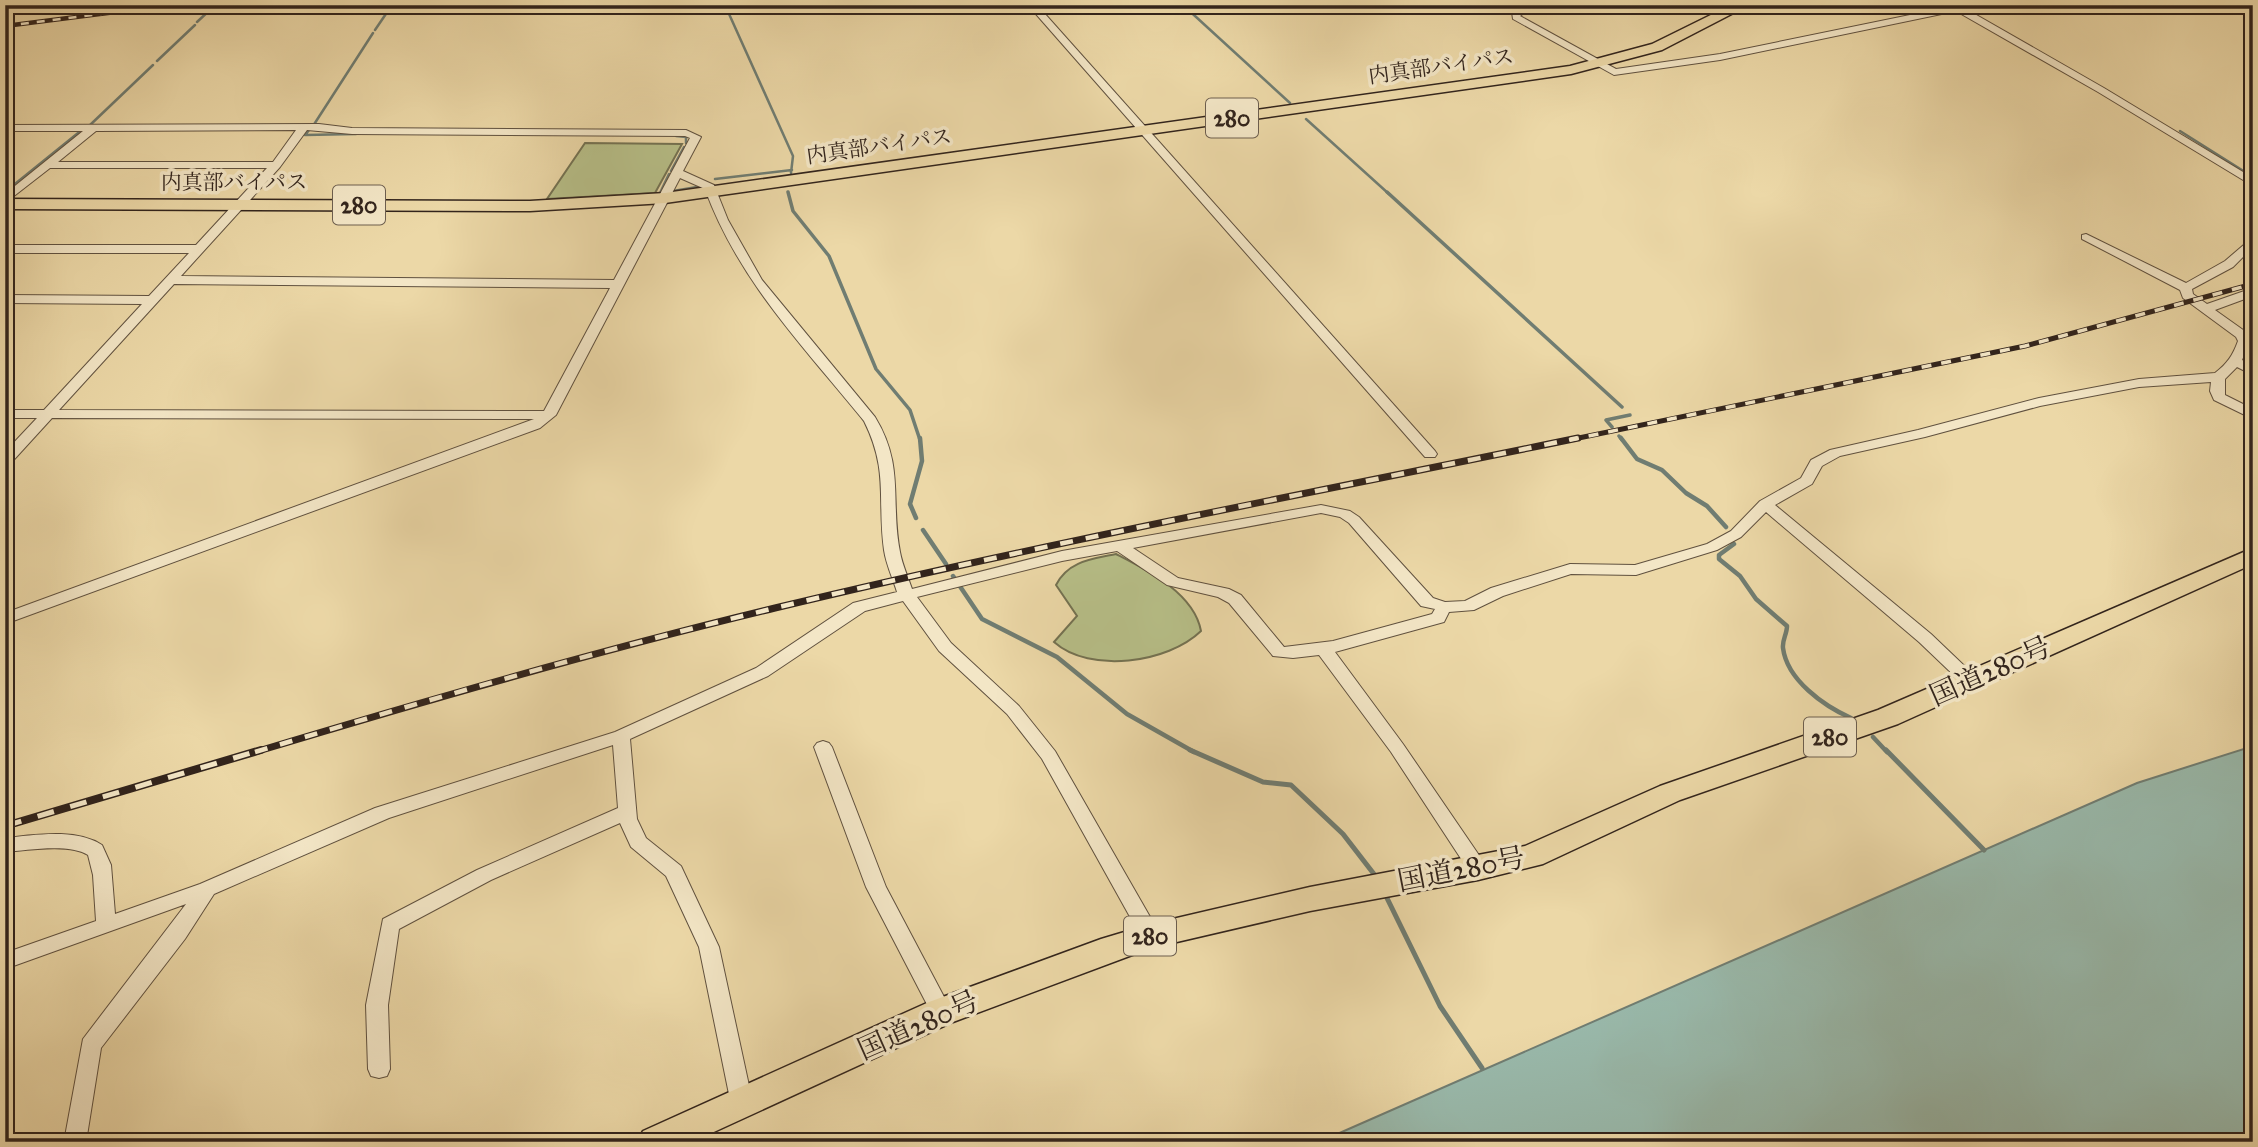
<svg xmlns="http://www.w3.org/2000/svg" width="2258" height="1147" font-family="'IM FELL Great Primer','Noto Serif JP',serif">
<style>
.green{fill:#b7bf88;stroke:#747252;stroke-width:2}
.water{fill:#99b9ab;stroke:#707d72;stroke-width:2}
.lines{fill:none;stroke-linecap:round;stroke-linejoin:round}
.stream-far3{stroke:#707d72;stroke-width:2.5}
.stream-far2{stroke:#707d72;stroke-width:3.5}
.stream-far1{stroke:#707d72;stroke-width:4.5}
.stream{stroke:#707d72;stroke-width:5}
.minor-casing{stroke:#60513f;stroke-width:2}
.highway-casing{stroke:#32241c;stroke-width:3}
.minor{fill:#f3e6c6;fill-rule:evenodd}
.highway{fill:#ecd8a7;fill-rule:evenodd}
.rail-far3-casing{stroke:#32241c;stroke-width:4.5}
.rail-far2-casing{stroke:#32241c;stroke-width:5}
.rail-far1-casing{stroke:#32241c;stroke-width:7}
.rail-casing{stroke:#32241c;stroke-width:8}
.rail-far3{stroke:#f3e6c6;stroke-width:2.5;stroke-dasharray:8;stroke-linecap:butt}
.rail-far2{stroke:#f3e6c6;stroke-width:3.5;stroke-dasharray:10;stroke-linecap:butt}
.rail-far1{stroke:#f3e6c6;stroke-width:4.5;stroke-dasharray:13;stroke-linecap:butt}
.rail{stroke:#f3e6c6;stroke-width:5;stroke-dasharray:17;stroke-linecap:butt}
.labels{text-anchor:middle;dominant-baseline:central;stroke-width:7;stroke-linejoin:round;paint-order:stroke}
.far-street-label{font-size:21px;fill:#32241c;stroke:#f3e6c6}
.shield{fill:#f3e6c6;stroke:#6c5e4f;stroke-width:2}
.shield-label{font-size:23px;font-weight:bold;fill:#32241c}
.near-street-label{font-size:28px;fill:#32241c;stroke:#f3e6c6}
</style>
<rect width="100%" height="100%" fill="#ecd8a7"/>
<filter id="stains"><feTurbulence type="fractalNoise" baseFrequency=".00286" numOctaves="4"/><feColorMatrix values="0 0 0 0 .2 0 0 0 0 .09 0 0 0 0 .02 0 0 0 .5 -.17"/></filter>
<radialGradient id="worn" r=".72"><stop offset=".6" stop-color="#630" stop-opacity="0"/><stop offset="1" stop-color="#630" stop-opacity=".3"/></radialGradient>
<!-- green -->
<path class="green" d="M585 143 682 144 655 193 547 199Z
M1116 554C1147 570 1194 593 1201 631 1168 663 1090 674 1054 642L1077 616 1056 585C1068 561 1092 559 1116 554Z"/>
<!-- water -->
<path class="water" d="M2253 746V1142H1319L2137 783Z"/>
<g class="lines">
<!-- stream-far3 -->
<path class="stream-far3" d="M725 5 793 156 791 173
M1183 5 1290 103
M197 22 212 8
M375 30 392 5
M157 61 195 25
M1306 119 1389 194
M89 126 153 65
M313 126 373 33
M310 129 305 135 356 134
M2180 131 2253 177
M676 136 686 137V143
M671 171 684 147
M715 179 792 170
M673 191 697 187
M5 192 83 129
M660 193 669 174"/>
<!-- stream-far2 -->
<path class="stream-far2" d="M788 192 793 211 829 256 876 369 910 410 920 440
M1387 192 1622 407
M1612 427 1606 420 1630 415
M1619 436 1622 440"/>
<!-- stream-far1 -->
<path class="stream-far1" d="M1621 438 1637 459 1662 470 1686 493 1707 506 1726 527
M916 518 910 504 922 461 920 438
M923 530 946 564
M1734 544 1719 555V559L1740 576 1756 599 1787 626C1787 634 1782 640 1783 648 1787 680 1824 706 1851 718
M953 576 982 619 1057 657 1127 714 1194 752
M1873 737 1887 752"/>
<!-- stream -->
<path class="stream" d="M1190 750 1263 782 1291 785 1343 834 1377 878
M1886 750 1984 850
M1384 892 1440 1006 1482 1068"/>
<!-- minor casing -->
<g class="minor-casing">
<path id="minor" d="M1028 5H1037L1435 451 1437 454 1435 457H1425Z
M1523 5H1534L1520 16 1616 69 1720 54 1949 7 1948 5H1959L2104 88 2253 178V186L2098 92 1956 11 1720 60 1614 75 1513 19 1512 12Z
M1711 5H1722L1733 12 1726 14Z
M319 124 352 128 686 130 701 137 683 171 714 185 728 220 762 280 875 417C905 466 890 501 900 552 902 564 908 577 912 589L1062 551 1321 505 1350 511 1359 517 1433 598 1445 602 1465 601 1491 588 1570 564 1635 565 1707 544 1731 531 1760 501 1801 478 1811 460 1830 450 1918 430 2039 398 2139 379 2215 373C2227 364 2233 355 2238 341L2236 337 2183 298 2180 290 2082 239V235L2086 234 2186 283 2225 261 2253 237V247L2233 267 2192 289 2193 294 2207 304 2253 288V296L2215 310 2246 332 2250 341 2242 360 2253 365V375L2237 367 2225 379V395L2253 409V419L2214 400 2210 391 2211 382 2139 387 2040 406 1925 437 1840 456 1822 466 1812 484 1775 505 1931 634 1975 676 1978 680 1969 686 1963 684 1919 642 1766 512 1741 537 1717 550 1636 575 1571 574 1503 596 1474 610 1449 612 1444 622 1335 652 1403 744 1485 864 1488 869 1485 874 1478 876 1471 874 1391 752 1319 655 1293 658 1273 656 1229 603 1218 597 1167 585 1117 551 1062 561 917 597 951 643 1019 706 1055 751 1161 936 1158 942 1151 944 1144 942 1042 759 1007 714 939 651 903 601 865 611 768 676 630 739 637 819 646 838 681 866 719 947 753 1104 750 1111 742 1114 734 1111 731 1104 699 947 666 876 631 847 620 823 491 880 399 929 388 1005 390 1069 387 1076 379 1078 371 1076 368 1069 366 1005 383 919 477 870 618 808 613 745 389 818 214 894 185 939 101 1048 86 1142H64L83 1039 186 904 5 969V953L96 921 93 875 88 855C70 843 27 850 5 852V838C35 835 76 828 102 845L111 865 115 914 200 884 375 808 615 732 756 668 853 603 897 592C893 579 886 564 884 550 877 499 889 471 864 421 804 347 738 280 705 189L680 178 556 415 540 428 5 624V613L534 419 52 418 10 464 5 465V452L37 418H5V410H44L142 304 5 303V295L149 296 189 253H5V245H196L267 168H50L5 203V194L83 131H5V125ZM296 130 273 162H58L96 131ZM307 130 352 134 685 136 690 138 614 280 181 276 280 167ZM174 284 610 288 544 411 59 410ZM1321 513 1340 517 1349 523 1421 606 1435 609 1432 614 1333 641 1284 647 1241 595 1229 589 1178 578 1133 548Z
M823 741 829 743 832 747 886 887 952 1012 948 1018 941 1021 934 1018 866 887 814 747 817 743Z"/>
</g>
<!-- highway casing -->
<g class="highway-casing">
<path id="highway" d="M1731 5H1749L1662 50 1571 74 665 203 530 211 5 209V199L530 201 665 193 1570 66 1652 44Z
M2253 548V564L1898 724 1680 800 1543 864 1478 880 1310 911 1151 948 953 1022 692 1142H637L643 1131 929 1002 1101 939 1151 924 1310 887 1525 846 1660 786 1878 710Z"/>
</g>
<!-- minor -->
<use href="#minor" class="minor"/>
<!-- highway -->
<use href="#highway" class="highway"/>
<!-- rail-far3 casing -->
<g class="rail-far3-casing">
<path id="rail-far3" d="M5 26 171 5"/>
</g>
<!-- rail-far2 casing -->
<g class="rail-far2-casing">
<path id="rail-far2" d="M1569 440 2025 346 2253 284"/>
</g>
<!-- rail-far1 casing -->
<g class="rail-far1-casing">
<path id="rail-far1" d="M255 752C427 700 600 650 775 608 1041 544 1310 493 1578 438"/>
</g>
<!-- rail casing -->
<g class="rail-casing">
<path id="rail" d="M5 826 261 750"/>
</g>
<!-- rail-far3 -->
<use href="#rail-far3" class="rail-far3"/>
<!-- rail-far2 -->
<use href="#rail-far2" class="rail-far2"/>
<!-- rail-far1 -->
<use href="#rail-far1" class="rail-far1"/>
<!-- rail -->
<use href="#rail" class="rail"/>
</g>
<g class="labels">
<!-- far-street labels -->
<g class="far-street-label">
<text transform="translate(1441 66) rotate(-8)">内真部バイパス</text>
<text transform="translate(879 146) rotate(-8)">内真部バイパス</text>
<text x="234" y="182">内真部バイパス</text>
</g>
<!-- shield labels -->
<g class="shield">
<rect x="1206" y="98.5" width="52" height="39" rx="5"/>
<rect x="333" y="185.5" width="52" height="39" rx="5"/>
<rect x="1804" y="717.5" width="52" height="39" rx="5"/>
<rect x="1124" y="916.5" width="52" height="39" rx="5"/>
</g>
<g class="shield-label">
<text x="1232" y="118">280</text>
<text x="359" y="205">280</text>
<text x="1830" y="737">280</text>
<text x="1150" y="936">280</text>
</g>
<!-- near-street labels -->
<g class="near-street-label">
<text transform="translate(1990 671) rotate(-24)">国道280号</text>
<text transform="translate(1461 869) rotate(-11)">国道280号</text>
<text transform="translate(918 1025) rotate(-24)">国道280号</text>
</g>
</g>
<!-- margin -->
<rect width="2258" height="1147" fill="none" stroke="#ecd8a7" stroke-width="28"/>
<rect x="7" y="7" width="2244" height="1133" fill="none" stroke="#32241c" stroke-width="3.5"/>
<rect x="14" y="14" width="2230" height="1119" fill="none" stroke="#32241c" stroke-width="2"/>
<rect width="100%" height="100%" filter="url(#stains)"/>
<rect width="100%" height="100%" fill="url(#worn)"/>
</svg>
